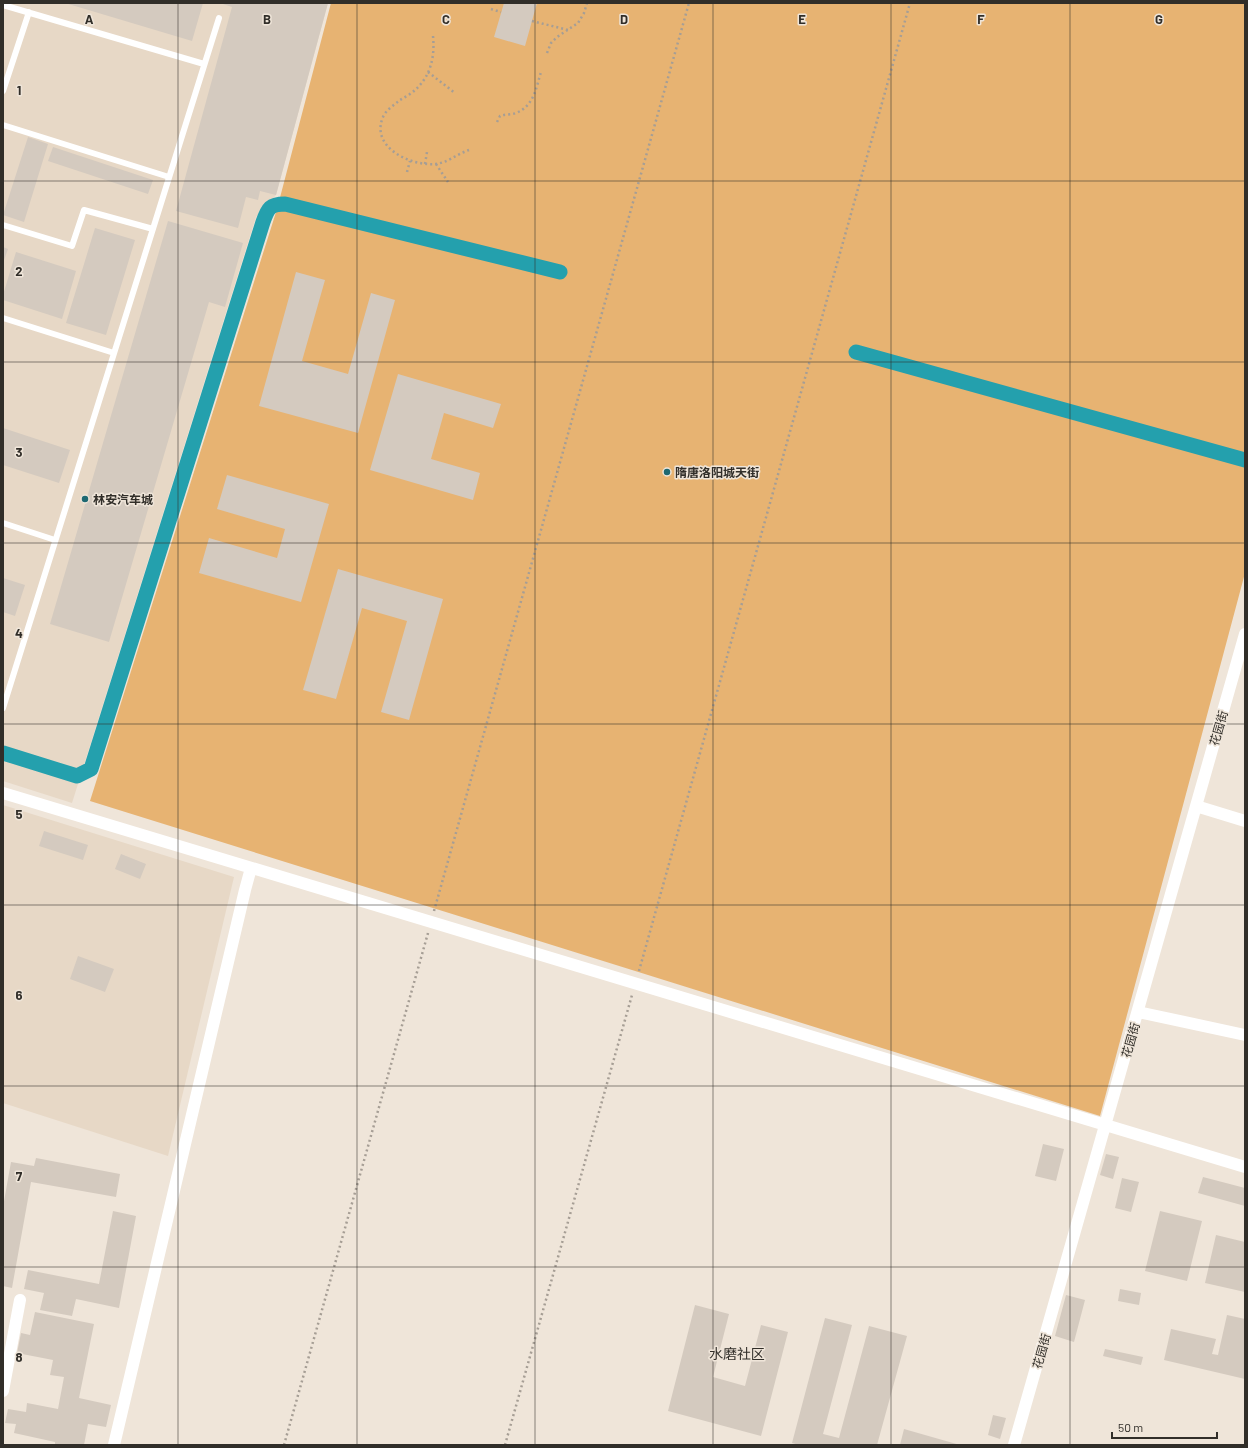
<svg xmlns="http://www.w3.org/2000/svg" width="1248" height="1448" font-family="Barlow,'Noto Sans SC',sans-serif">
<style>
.built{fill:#e7d8c6}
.green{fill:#e7b372}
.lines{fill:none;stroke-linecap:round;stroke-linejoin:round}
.canal{stroke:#24a0ad;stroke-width:15}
.building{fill:#d4cabf}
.path{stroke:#a69e95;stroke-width:2.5;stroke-dasharray:2 3;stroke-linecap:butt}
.lane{stroke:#fff;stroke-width:6}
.street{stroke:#fff;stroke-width:12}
.grid{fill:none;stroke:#312e29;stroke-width:1;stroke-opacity:0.55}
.poi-dot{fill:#1d6871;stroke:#efe5d9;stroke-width:1.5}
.labels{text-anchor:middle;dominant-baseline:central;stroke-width:3;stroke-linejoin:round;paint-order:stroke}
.poi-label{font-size:12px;font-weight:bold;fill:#312e29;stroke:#efe5d9;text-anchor:start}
.street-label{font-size:12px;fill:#312e29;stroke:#efe5d9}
.quarter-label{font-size:14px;fill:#312e29;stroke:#efe5d9}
.grid-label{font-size:13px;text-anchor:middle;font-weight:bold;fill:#312e29;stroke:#efe5d9;stroke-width:3;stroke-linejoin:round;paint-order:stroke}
</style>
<rect width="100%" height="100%" fill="#efe5d9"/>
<!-- built -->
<path class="built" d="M3 3H328L276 195 256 217 72 803 3 781Z
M3 805 234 877 168 1156 3 1103Z"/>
<!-- green -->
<path class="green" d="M331 3H1245V573L1100 1116 90 801 277 209Z"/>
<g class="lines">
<!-- canal -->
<path class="canal" d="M856 352 1245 460
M3 753 77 776 91 769 263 222C268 208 270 204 285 204L560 272"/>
</g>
<!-- building -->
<path class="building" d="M65 3H203L192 41Z
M220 3H328L276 195 260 191 258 200 246 197 238 228 176 211 232 7Z
M504 3H537L525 46 494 37Z
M28 137 48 144 24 222 3 215Z
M53 147 153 180 148 194 48 161Z
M168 221 243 243 225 307 209 302 109 642 50 624Z
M95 228 135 240 106 335 66 323Z
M3 247 8 249 3 263Z
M16 252 76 271 62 319 3 300V295Z
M296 272 325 280 302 361 348 374 371 293 395 300 358 433 259 406Z
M398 374 501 404 493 428 444 413 431 459 480 473 473 500 370 470Z
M3 428 70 450 59 483 3 465Z
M227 475 329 504 301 602 199 573 209 538 277 558 285 529 217 509Z
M338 569 443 599 409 720 381 712 407 621 362 608 336 699 303 690Z
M3 578 25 585 15 616 3 612Z
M44 831 88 845 83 860 39 846Z
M121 854 146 864 140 879 115 869Z
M78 956 114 969 105 992 70 979Z
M1043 1144 1064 1149 1056 1181 1035 1176Z
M1106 1154 1119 1157 1113 1179 1100 1175Z
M36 1158 120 1174 116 1197 31 1182 12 1288 3 1286V1207L11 1162 34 1166Z
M1203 1177 1245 1188V1206L1198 1193Z
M1122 1178 1139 1182 1131 1212 1115 1208Z
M113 1211 136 1216 119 1308 76 1299 72 1316 40 1310 44 1293 24 1289 28 1270 99 1284Z
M1160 1211 1202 1221 1187 1281 1145 1271Z
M1216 1235 1245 1242V1292L1205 1283Z
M1120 1289 1141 1293 1139 1305 1118 1301Z
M1066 1295 1085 1300 1074 1342 1055 1336Z
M695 1305 729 1314 713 1377 745 1386 761 1325 788 1332 761 1436 668 1411Z
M35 1312 94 1324 79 1398 111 1405 106 1427 88 1424 84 1445H55V1442L14 1433 16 1424 5 1423 8 1409 26 1412 27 1403 58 1409 64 1377 50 1375 53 1360 17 1353 21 1333 30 1335Z
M1227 1315 1245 1319 1244 1327H1245V1379L1164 1360 1171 1329 1216 1339 1212 1354 1218 1355Z
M825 1318 852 1325 823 1434 839 1438 869 1326 907 1336 877 1445H799L792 1443Z
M1105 1349 1143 1357 1141 1365 1103 1356Z
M993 1415 1006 1418 1000 1439 988 1435Z
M904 1429 960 1445H900Z"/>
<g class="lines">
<!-- path -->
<path class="path" d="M491 9 501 12
M532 21 568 30
M433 36C435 56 431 76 415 90 411 94 405 97 400 100 394 105 386 110 383 117 370 147 410 166 435 164 447 163 457 154 469 150
M547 53 551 43 557 37 578 23 584 13 587 3
M428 72 455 93
M497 122 500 116C505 114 511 115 516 113 534 106 536 88 541 72
M425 164 427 152
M436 164 448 182
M407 172 410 161
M434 911 689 3
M639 971 910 3
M284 1445 428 933
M505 1445 632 995"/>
<!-- lane -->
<path class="lane" d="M3 5 204 64
M3 91 29 12
M3 125 169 177
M3 225 72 246 84 210 153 229
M3 318 114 353
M3 523 55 540
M3 708 219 18"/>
<!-- street -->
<path class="street" d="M3 793 1245 1167
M1196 806 1245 821
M1138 1012 1245 1035
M3 1391 20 1300
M114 1445 245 890 251 868
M1014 1445 1245 634"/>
</g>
<!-- grid -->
<path class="grid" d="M178 3V1445M357 3V1445M535 3V1445M713 3V1445M891 3V1445M1070 3V1445M3 181H1245M3 362H1245M3 543H1245M3 724H1245M3 905H1245M3 1086H1245M3 1267H1245"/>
<!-- markers -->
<g class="poi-dot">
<circle cx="667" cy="472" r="4"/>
<circle cx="85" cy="499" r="4"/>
</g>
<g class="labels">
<!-- poi labels -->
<g class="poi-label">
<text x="675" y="472">隋唐洛阳城天街</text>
<text x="93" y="499">林安汽车城</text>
</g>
<!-- street labels -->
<g class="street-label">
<text transform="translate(1218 728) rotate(-74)">花园街</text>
<text transform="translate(1130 1040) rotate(-74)">花园街</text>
<text transform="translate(1041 1351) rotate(-74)">花园街</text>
</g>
<!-- quarter labels -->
<g class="quarter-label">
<text x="737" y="1353">水磨社区</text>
</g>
</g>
<g class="grid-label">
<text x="89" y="24">A</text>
<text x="267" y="24">B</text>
<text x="446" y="24">C</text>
<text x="624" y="24">D</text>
<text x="802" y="24">E</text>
<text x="981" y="24">F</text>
<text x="1159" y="24">G</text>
<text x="19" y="95">1</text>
<text x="19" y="276">2</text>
<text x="19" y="457">3</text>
<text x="19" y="638">4</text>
<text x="19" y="819">5</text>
<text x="19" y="1000">6</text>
<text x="19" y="1181">7</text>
<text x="19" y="1362">8</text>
</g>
<!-- border -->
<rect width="1248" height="1448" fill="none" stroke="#312e29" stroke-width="8"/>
<!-- scale -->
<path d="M1112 1432v6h105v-6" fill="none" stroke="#312e29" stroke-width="2"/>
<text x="1118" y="1432" font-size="12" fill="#312e29" stroke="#efe5d9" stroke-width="3" paint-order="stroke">50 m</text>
</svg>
